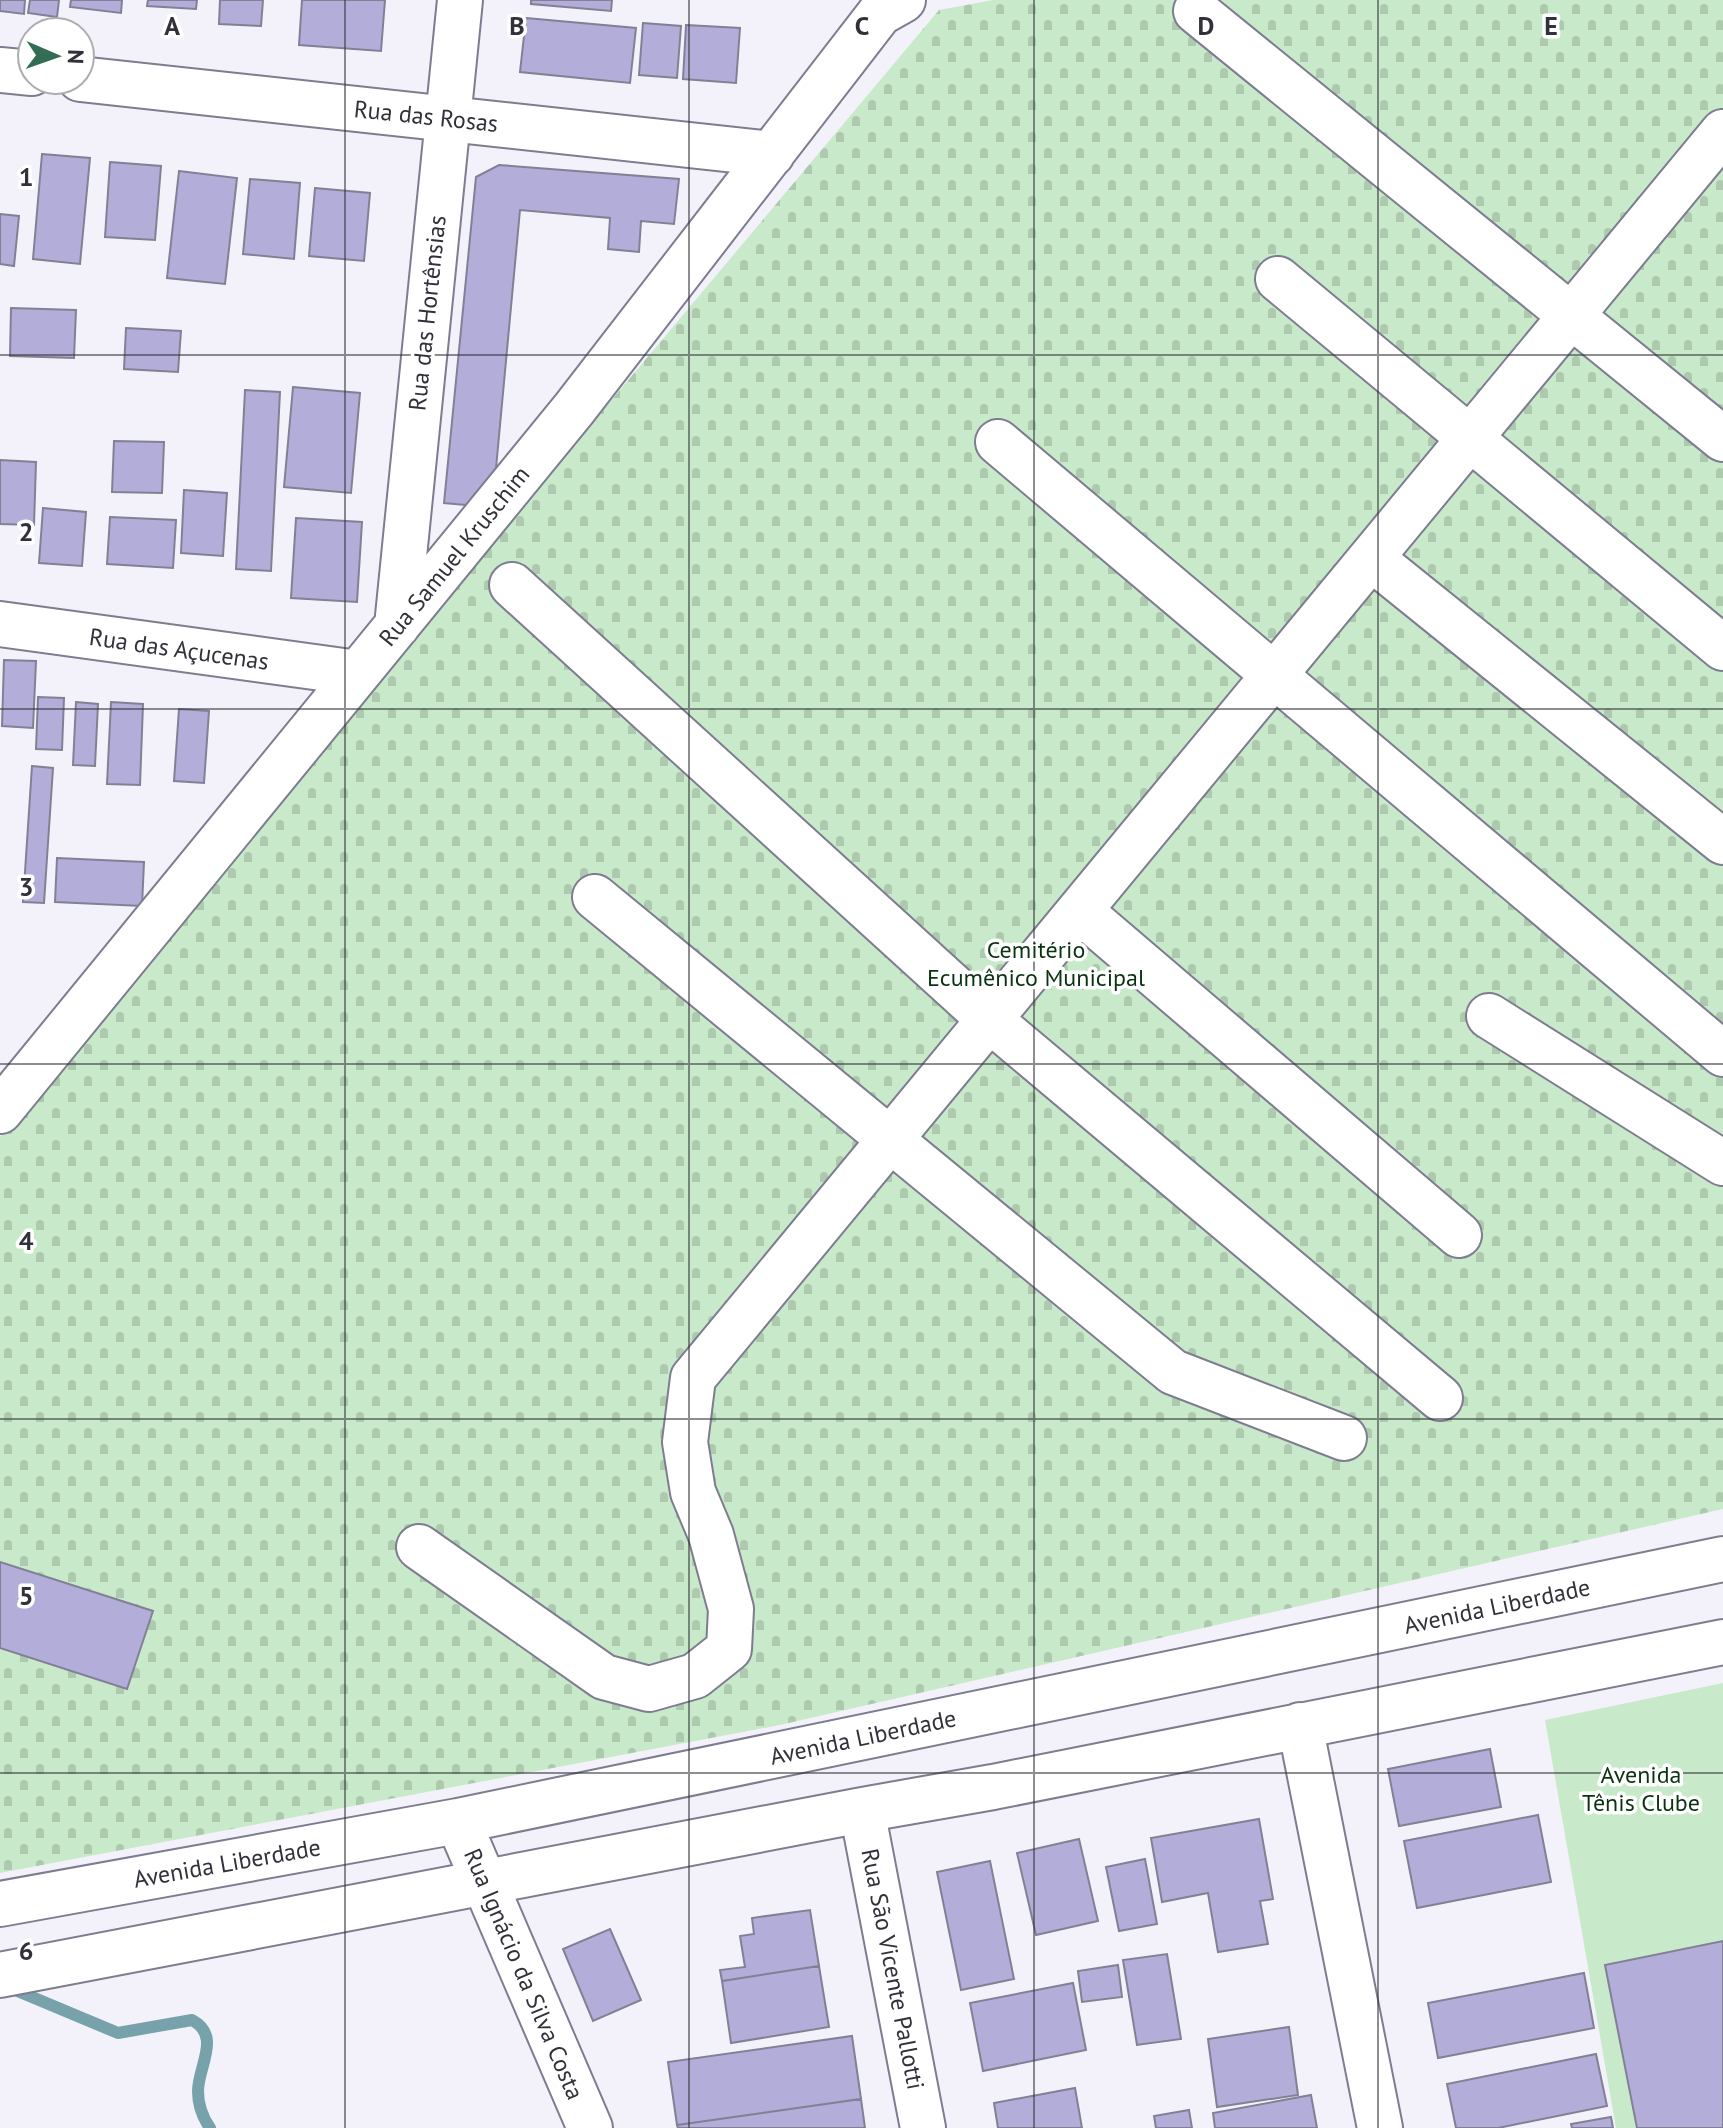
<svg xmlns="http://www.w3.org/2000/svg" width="1723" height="2128" font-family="'PT Sans',sans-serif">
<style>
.green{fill:#c9eaca}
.cemetery{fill:url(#cemetery-stones)}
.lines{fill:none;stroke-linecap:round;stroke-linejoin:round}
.stream{stroke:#77a2ac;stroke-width:12}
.building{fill:#b3adda;stroke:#828094;stroke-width:2}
.minor-casing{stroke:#7e7c90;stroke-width:48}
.minor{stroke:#fff;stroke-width:44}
.grid{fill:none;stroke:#313139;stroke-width:2;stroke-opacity:0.55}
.labels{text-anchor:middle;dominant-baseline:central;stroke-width:7;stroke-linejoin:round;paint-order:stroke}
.street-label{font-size:24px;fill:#313139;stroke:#fff}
.park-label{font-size:24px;fill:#0a3311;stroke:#fff}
.grid-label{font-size:26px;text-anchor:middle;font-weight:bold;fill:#313139;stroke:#fff;stroke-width:7;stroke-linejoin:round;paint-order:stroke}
</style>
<defs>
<pattern id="cemetery-stones" width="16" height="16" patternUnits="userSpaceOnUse" patternTransform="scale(2)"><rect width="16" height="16" fill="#c9eaca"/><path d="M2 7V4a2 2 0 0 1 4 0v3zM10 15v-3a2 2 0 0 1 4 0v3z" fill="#adc9ae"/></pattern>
</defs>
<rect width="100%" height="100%" fill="#f3f2fb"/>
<!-- green -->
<path class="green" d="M1723 1683V2128H1616L1545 1720Z"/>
<!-- cemetery -->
<path class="cemetery" d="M993 0H1723V1509L780 1725 0 1873V1137L368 690 939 10Z"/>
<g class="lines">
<!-- stream -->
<path class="stream" d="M8 1987 118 2033 192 2020C222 2036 198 2066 198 2091 198 2104 203 2118 210 2128"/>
</g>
<!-- building -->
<path class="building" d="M0 0H25L24 14 0 11Z
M30 0H59L57 17 28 13Z
M71 0H122L121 13 70 7Z
M148 0H197L196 9 147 6Z
M220 0H263L261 26 219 24Z
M302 0H385L381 51 299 45Z
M531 0H612L611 11 531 4Z
M526 18 636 28 630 83 520 72Z
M643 23 681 26 677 78 639 75Z
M686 25 740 28 736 83 683 79Z
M42 154 90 158 80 264 33 259Z
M110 162 161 166 155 240 105 237Z
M499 165 679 179 674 224 641 221 639 252 608 249 610 218 520 210 495 479 477 506 444 503 476 177Z
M179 171 237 178 225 284 167 278Z
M250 179 300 183 294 259 243 254Z
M315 188 370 193 364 261 309 256Z
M0 214 19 216 14 266 0 264Z
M11 308 76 310 74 358 10 356Z
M126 328 181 331 178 372 124 369Z
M293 387 360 393 351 493 284 487Z
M245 390 280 392 271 571 236 569Z
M114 441 164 442 162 493 112 492Z
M0 460 36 462 34 525 0 524Z
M184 490 227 493 223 556 181 553Z
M43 508 86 512 82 566 39 563Z
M110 517 176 520 173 568 107 564Z
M296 518 362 522 357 602 291 598Z
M4 660 36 661 33 728 2 726Z
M38 697 64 698 62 750 36 749Z
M76 702 98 704 95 766 73 765Z
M111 702 143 704 140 785 107 784Z
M179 709 209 711 204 783 174 781Z
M32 766 53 768 44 903 23 902Z
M57 858 144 862 142 906 55 902Z
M0 1562 153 1611 127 1689 0 1648Z
M1490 1749 1501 1807 1399 1826 1388 1769Z
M1538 1815 1551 1882 1417 1908 1404 1841Z
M1259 1819 1273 1899 1260 1901 1268 1944 1218 1952 1208 1893 1162 1902 1151 1838Z
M1079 1839 1098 1921 1036 1935 1017 1853Z
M1145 1859 1157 1924 1119 1931 1106 1867Z
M990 1861 1014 1979 961 1990 937 1872Z
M810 1910 819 1966 722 1981 720 1970 745 1967 740 1936 754 1934 752 1918Z
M610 1929 641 2000 593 2021 563 1949Z
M1723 1941V2128H1637L1605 1965Z
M1167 1954 1181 2039 1137 2045 1123 1960Z
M1118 1965 1122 1997 1082 2002 1078 1971Z
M819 1966 829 2027 731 2043 722 1981Z
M1584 1973 1594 2028 1438 2058 1428 2003Z
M1073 1983 1086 2050 983 2071 970 2003Z
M1289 2027 1298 2095 1217 2107 1208 2039Z
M852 2036 861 2099 677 2125 668 2062Z
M1596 2054 1607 2106 1498 2128H1456L1447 2084Z
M1075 2088 1082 2128H998L994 2103Z
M1311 2095 1317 2128H1215L1213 2113Z
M861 2099 865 2128H678L677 2125Z
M1189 2110 1192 2128H1156L1154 2116Z
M1611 2117 1613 2128H1572L1571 2124Z"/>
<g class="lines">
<!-- minor casing -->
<g class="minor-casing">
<path id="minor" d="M1196 11 1723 439
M0 70 32 73
M80 79 772 154
M1278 279 1723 648
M998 442 1723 1054
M1371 558 1723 842
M512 585 990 1020 1440 1398
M0 624 358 673
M397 626 460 0
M595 897 1173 1372 1344 1438
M1080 911 1459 1235
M1489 1016 1723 1163
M0 1111 574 409 880 13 903 0
M419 1547 604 1677 649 1689 695 1676 729 1649 731 1609 711 1535 693 1492 685 1442 693 1378 1723 132
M1300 1725 1380 2128
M862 1810 923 2128
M458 1821 590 2128
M0 1904 458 1821 1723 1559
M0 1975 862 1810 993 1787 1723 1642"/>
</g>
<!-- minor -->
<use href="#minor" class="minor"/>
</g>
<!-- grid -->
<path class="grid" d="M345 0V2128M689 0V2128M1034 0V2128M1378 0V2128M0 355H1723M0 709H1723M0 1064H1723M0 1419H1723M0 1773H1723"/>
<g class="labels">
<!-- street labels -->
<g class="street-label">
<text transform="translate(426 116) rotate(6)">Rua das Rosas</text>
<text transform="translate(427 313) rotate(-84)">Rua das Hortênsias</text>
<text transform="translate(454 556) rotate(-51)">Rua Samuel Kruschim</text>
<text transform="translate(179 649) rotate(8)">Rua das Açucenas</text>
<text transform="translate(1497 1606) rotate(-12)">Avenida Liberdade</text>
<text transform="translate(863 1737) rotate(-12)">Avenida Liberdade</text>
<text transform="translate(227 1863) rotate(-10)">Avenida Liberdade</text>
<text transform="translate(893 1969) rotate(79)">Rua São Vicente Pallotti</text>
<text transform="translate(524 1974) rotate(67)">Rua Ignácio da Silva Costa</text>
</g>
<!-- park labels -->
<g class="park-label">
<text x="1036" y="949">Cemitério<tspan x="1036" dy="28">Ecumênico Municipal</tspan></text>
<text x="1641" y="1774">Avenida<tspan x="1641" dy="28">Tênis Clube</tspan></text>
</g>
</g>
<g class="grid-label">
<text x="172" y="35">A</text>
<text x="517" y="35">B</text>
<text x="862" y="35">C</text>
<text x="1206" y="35">D</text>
<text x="1551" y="35">E</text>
<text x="26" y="186">1</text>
<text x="26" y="541">2</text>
<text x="26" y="896">3</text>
<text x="26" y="1250">4</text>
<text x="26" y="1605">5</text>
<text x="26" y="1960">6</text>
</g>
<!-- north arrow -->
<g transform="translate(56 56) rotate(92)"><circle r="38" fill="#ffffff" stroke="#adadb0" stroke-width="2"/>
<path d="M0-6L14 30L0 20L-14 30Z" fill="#336d56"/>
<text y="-12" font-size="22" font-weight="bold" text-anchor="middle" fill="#313139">N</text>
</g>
</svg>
